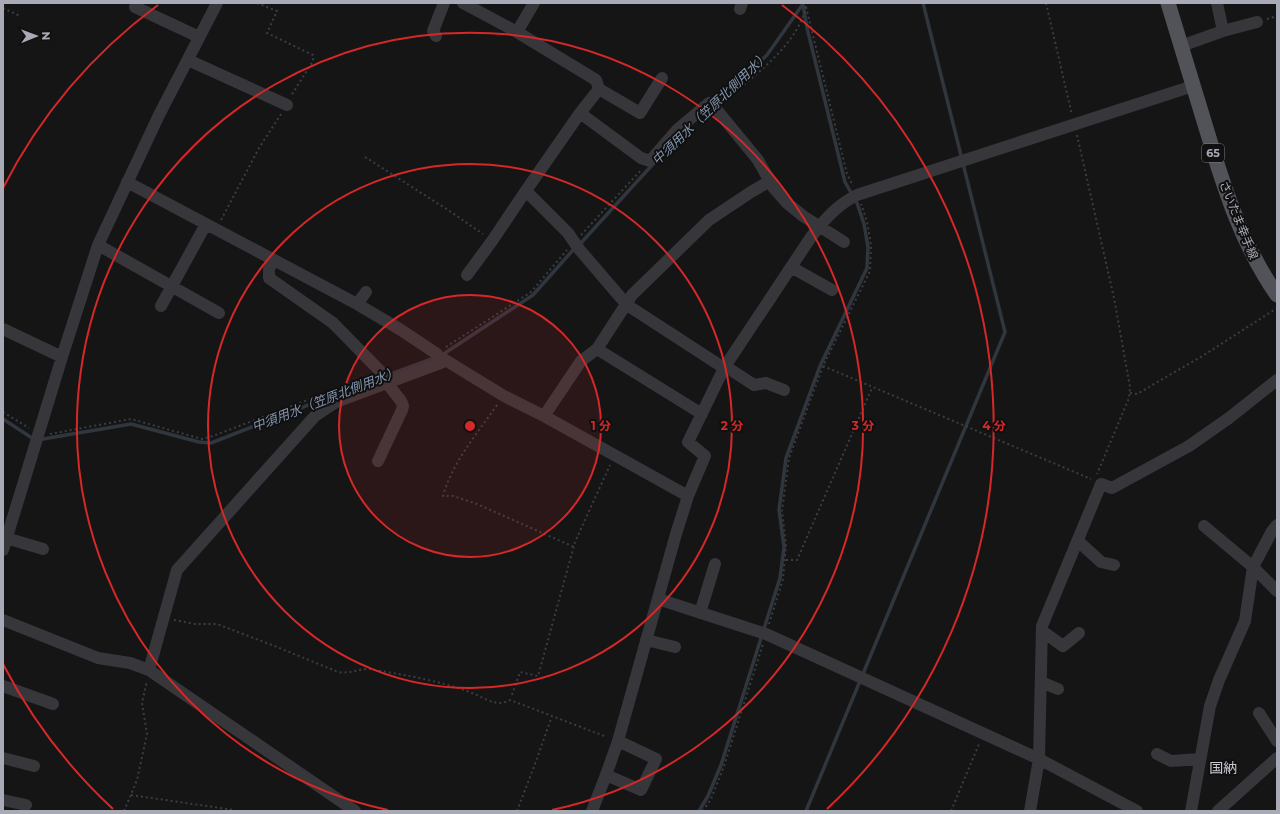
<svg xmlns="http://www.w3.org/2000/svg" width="1280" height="814" font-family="Montserrat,'Noto Sans JP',sans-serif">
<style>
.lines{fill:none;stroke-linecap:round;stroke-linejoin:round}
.stream{stroke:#2f363e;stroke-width:3.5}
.path{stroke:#3c3d42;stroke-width:2;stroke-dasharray:2 3;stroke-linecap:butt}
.minor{stroke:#36363b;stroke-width:12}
.major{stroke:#525359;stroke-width:15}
.ring{fill:none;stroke:#d62828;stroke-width:2}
.labels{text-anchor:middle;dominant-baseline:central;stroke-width:4;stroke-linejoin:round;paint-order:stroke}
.shield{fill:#101011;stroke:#7a7c84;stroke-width:1}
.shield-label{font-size:11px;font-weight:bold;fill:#a8aab5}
.street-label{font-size:12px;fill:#a8aab5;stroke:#101011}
.water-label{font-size:13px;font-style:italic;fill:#8294ad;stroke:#101011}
.quarter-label{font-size:14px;fill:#c8cad2;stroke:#101011}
.centre{fill:#d62828;stroke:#101011;stroke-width:2}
.ring-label{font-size:12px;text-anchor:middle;font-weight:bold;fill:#d62828;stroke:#101011;stroke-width:4;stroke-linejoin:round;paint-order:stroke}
</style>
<rect width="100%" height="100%" fill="#151516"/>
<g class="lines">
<!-- stream -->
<path class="stream" d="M713 104 767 55 803 4
M580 244 653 164
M442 355 533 295 573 250
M3 419 32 438
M43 439 131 424 199 442 211 443 329 397 437 357
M699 811 708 796 721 765 780 578 784 547 779 510 786 458 820 366 867 268 868 247 864 224 857 203 845 182 807 28 803 5
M806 811 1005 332 923 3"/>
<!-- path -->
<path class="path" d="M257 3 277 11 267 33 313 55V61L291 96
M1046 3 1072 115
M806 7 847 174 853 186
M3 8 20 16
M1267 19 1277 16
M725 101C754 75 799 45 807 3
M1077 135 1114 298 1130 387 1129 398 1097 474
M365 157 448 210 483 234
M221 220 259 148 281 114
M581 235 642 169
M446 347 531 292 567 250
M823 366 1091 479
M1130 393 1137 394 1204 355 1277 308
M497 405C477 434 453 461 443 496H453L477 504 574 547
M3 412 29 428
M50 434 131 419 202 439 213 436 331 391
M786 560H797L872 388
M174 620 195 624H217L277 647 338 672C350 674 357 669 369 669 405 675 443 681 477 695 488 700 498 707 510 700L607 737
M769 624 783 579 786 545 782 511 789 458 823 366 870 271 871 246 867 221 861 204
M512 695 520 672 538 676 575 542 610 465
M131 795 234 810 235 811
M124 811 137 780 147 734 142 703 147 681
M517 811 535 764 552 716
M703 811 711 799 724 766 763 644
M951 811 979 744"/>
<!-- minor -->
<path class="minor" d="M463 3 517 32 596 80 599 89 580 113 525 192 530 195 568 233 579 249 627 305 724 368
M1217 3 1223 31
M135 7 199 37
M740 9 742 3
M517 32 534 3
M436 36 433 31 444 3
M1181 46 1223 31 1257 22
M188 60 287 105
M599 89 640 113 662 78
M580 113 641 158 650 161 678 129 709 103 716 109 758 160 773 187 787 203 803 216 844 242
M127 182 357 304 401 330 437 354
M98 245 219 313
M273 260 269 269V278L333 323 382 373 387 383 401 401 403 406 402 410 378 461
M791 267 832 290
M467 275 492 241 525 192
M357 304 366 292
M161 306 206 224
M3 329 62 357
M597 349 702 414
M442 358 504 396 544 416 688 496
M725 366 754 385 766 383 784 390
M544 416 581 361 597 349 632 295 709 220 751 192 770 181
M1204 526 1253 567 1277 591
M6 538 43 549
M1078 541 1101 562 1114 565
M3 550 62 357 98 245 159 115 217 3
M658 599 766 634 1039 759 1137 811
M700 613 715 564
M3 620 98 658 130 663 149 670 355 811
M1042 631 1063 646 1079 633
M646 640 675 647
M149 670 177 570 315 416 336 402 441 363 445 360
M1041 682 1058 689
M3 686 53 704
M1259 713 1277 741
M1157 754 1171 761 1200 759
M3 758 34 766
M606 775 641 790 656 759 618 741
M3 800 26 805
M592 811 606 775 618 741 676 534 688 496 705 456 688 442 724 368 811 237C825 219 837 205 857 195L1193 86
M1030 811 1039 759 1042 626 1101 484 1112 488 1189 446 1229 418 1277 380
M1191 811 1210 706 1219 680 1245 621 1253 567 1272 531 1277 525
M1218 811 1277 758"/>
<!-- major -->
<path class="major" d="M1168 3C1181 46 1194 88 1207 131 1224 188 1242 245 1277 295"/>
</g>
<!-- distance rings -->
<circle cx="470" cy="426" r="131" fill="#d62828" fill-opacity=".12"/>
<g class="ring">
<circle cx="470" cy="426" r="131"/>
<circle cx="470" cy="426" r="262"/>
<path d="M388 810A393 393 0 1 1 552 810"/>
<path d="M113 809A524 524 0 0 1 3 664M3 188A524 524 0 0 1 158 5M782 5A524 524 0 0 1 827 809"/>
</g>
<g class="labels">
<!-- shield labels -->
<rect class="shield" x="1202" y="144" width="22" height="18" rx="3"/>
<g class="shield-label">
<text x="1213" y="153">65</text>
</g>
<!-- street labels -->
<g class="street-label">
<text transform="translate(1239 220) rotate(68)">さいたま幸手線</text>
</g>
<!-- water labels -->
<g class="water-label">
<text transform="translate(710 108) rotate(-44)">中須用水（笠原北側用水）</text>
<text transform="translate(325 399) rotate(-21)">中須用水（笠原北側用水）</text>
</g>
<!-- quarter labels -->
<g class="quarter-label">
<text x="1223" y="768">国納</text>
</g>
</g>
<circle cx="470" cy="426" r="6" class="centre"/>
<g class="ring-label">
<text x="601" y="430">1 分</text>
<text x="732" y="430">2 分</text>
<text x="863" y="430">3 分</text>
<text x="994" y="430">4 分</text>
</g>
<!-- border -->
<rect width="1280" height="814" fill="none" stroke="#a8aab5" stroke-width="8"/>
<!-- north arrow -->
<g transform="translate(36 36) rotate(89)" stroke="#101011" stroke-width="3" paint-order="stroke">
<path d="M0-3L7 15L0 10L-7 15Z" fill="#a8aab5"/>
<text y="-6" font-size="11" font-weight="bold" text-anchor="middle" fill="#a8aab5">N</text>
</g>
</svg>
